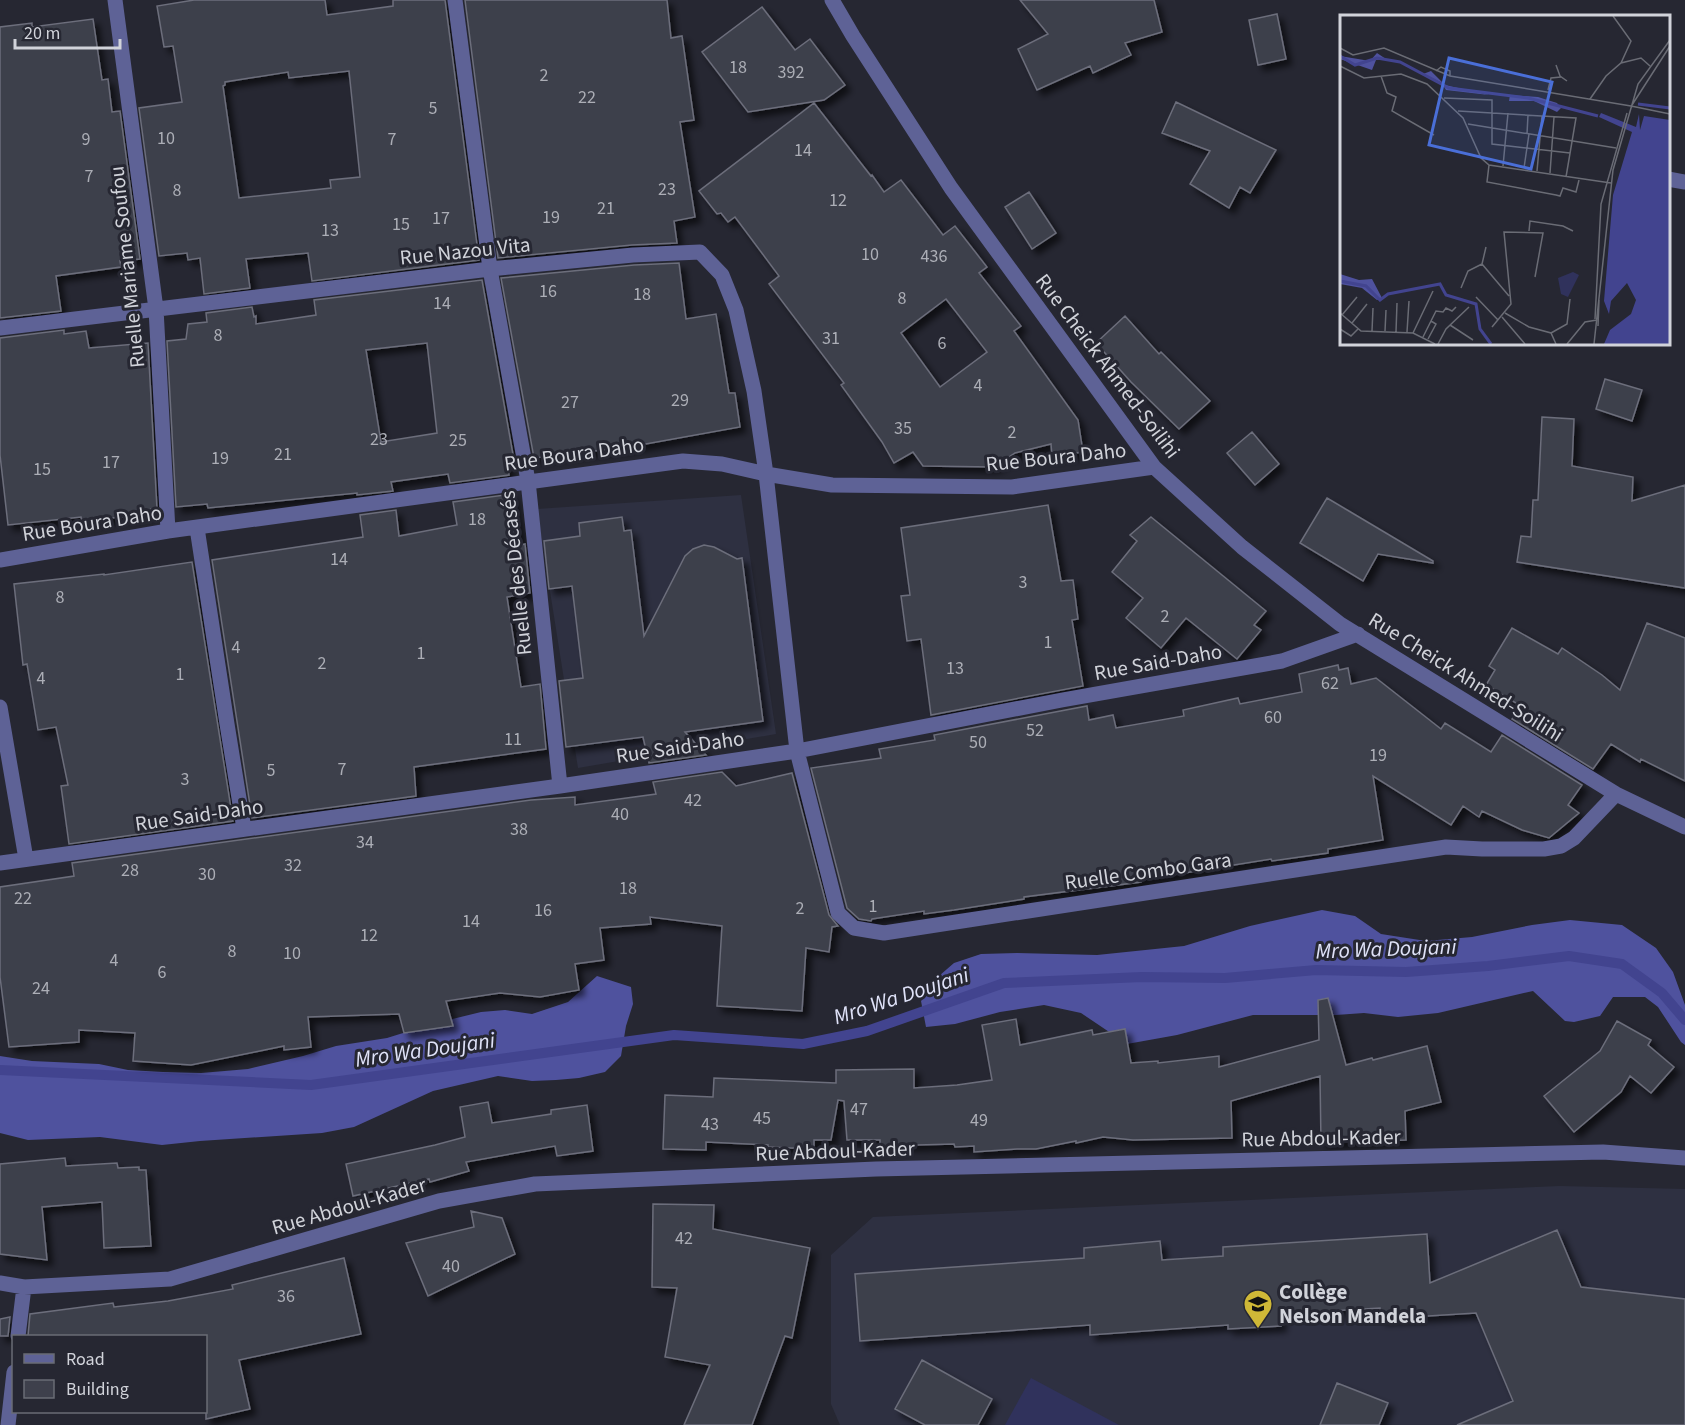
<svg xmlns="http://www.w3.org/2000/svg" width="1685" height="1425" font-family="'Source Sans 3',sans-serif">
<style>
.built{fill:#2e3041}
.green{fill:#30325c}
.forest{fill:#4f529e}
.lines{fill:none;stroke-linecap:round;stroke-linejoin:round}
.stream{stroke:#42448f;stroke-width:10}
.building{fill:#3e404c;stroke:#6c6e7b;stroke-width:1.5;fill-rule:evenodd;filter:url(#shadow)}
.minor{stroke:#5e6296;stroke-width:15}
.labels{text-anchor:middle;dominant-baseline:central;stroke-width:6;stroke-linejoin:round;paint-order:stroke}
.number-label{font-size:18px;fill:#acaeb6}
.street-label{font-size:21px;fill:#d1d3da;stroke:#262732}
.poi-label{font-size:21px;font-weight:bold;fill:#d1d3da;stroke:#262732;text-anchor:start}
.water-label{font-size:22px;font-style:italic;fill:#dfe2f8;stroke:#262732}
.inset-river{fill:none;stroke:#42448f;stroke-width:3}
.inset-road{fill:none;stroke:#6a6c75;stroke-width:1.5}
.view{fill:#4a6fd8;fill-opacity:0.15;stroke:#4a6fd8;stroke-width:3}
.inset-edge{fill:none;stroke:#d1d3da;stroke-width:3}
</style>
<defs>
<filter id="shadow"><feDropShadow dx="5.5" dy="5.5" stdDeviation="3" flood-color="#0009"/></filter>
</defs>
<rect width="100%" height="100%" fill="#262732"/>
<!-- built -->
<path class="built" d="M741 495 776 734 578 768 537 509Z
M1560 1186 1685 1189V1425H840L831 1404V1255L873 1217Z"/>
<!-- green -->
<path class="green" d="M1031 1378 1119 1425H1005Z"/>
<!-- forest -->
<path class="forest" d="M1322 910 1355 916 1381 934 1426 941 1472 937 1532 925 1570 920 1622 925 1656 948 1673 972 1685 1005V1045L1681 1042 1658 1007 1645 997H1613L1600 1016 1574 1022 1565 1021 1533 991 1438 1013 1398 1017 1364 1013 1336 1015H1253L1177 1035 1127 1044 1081 1013 1044 1005 1000 1012 955 1024 926 1027 921 1001 932 982 954 963 981 954 1017 953 1097 955 1184 946 1250 926Z
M597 976 631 987 633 1004 626 1026 621 1056 605 1072 579 1078 556 1080 532 1081 498 1076 433 1091 354 1127 322 1133 200 1141 162 1145 100 1137 28 1140 0 1133V1056L32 1061 99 1064 128 1070 163 1072 201 1073 248 1069 303 1056 336 1046 387 1038 432 1024 481 1012 505 1010 532 1014 568 1002Z"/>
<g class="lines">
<!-- stream -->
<path class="stream" d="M0 1070 311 1085 674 1035 803 1044 867 1031 1004 983 1142 977 1225 978 1316 970 1406 972 1488 966 1569 956 1622 964 1662 993 1685 1020"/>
</g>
<!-- building -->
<path class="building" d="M194 0H325L327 15 393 6V0H445L479 260 312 281 308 253 246 259 250 288 204 294 200 258 188 260 187 253 159 256 139 108 182 102 173 46 164 47 157 6ZM349 71 360 177 330 180 331 188 239 198 223 86 225 85V82L288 72 289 78Z
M465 0H667L671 38 682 36 694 120 680 122 695 217 674 221 677 243 632 245 498 258Z
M1020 0H1154L1162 32 1125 43 1131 55 1093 73 1090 66 1037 90 1018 49 1048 34Z
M762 7 795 50 810 39 845 85 824 100 748 112 702 52Z
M1277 14 1286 59 1258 65 1249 20Z
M93 19 102 80 108 79 112 112 120 111 140 259 120 261 121 267 56 276 61 311 0 318V27L32 23V27Z
M1176 102 1276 150 1250 193 1240 187 1229 208 1190 184 1210 151 1162 133Z
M814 103 871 176 872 175 884 192 901 180 943 235 955 226 987 267 979 273 1021 326 1014 331 1078 420 1083 452 1052 456 1051 444 1015 453 994 467 923 466 913 452 894 463 882 442 841 385 844 383 769 284 779 276 735 217 728 222 721 213 717 214 699 191ZM946 299 987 352 940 387 901 333Z
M1029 192 1056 233 1032 249 1005 207Z
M679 263 686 319 716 314 729 393H735L740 427 629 447 534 458 501 278 634 265Z
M482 280 514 460H507L509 475 450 483 448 474 391 482 393 491 357 495V493L208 508 207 504 176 507 167 341 186 339 188 324 207 322 206 313 252 307 254 317 256 316V324L316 315 314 300ZM427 343 437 433 381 442 366 350Z
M1125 316 1159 354 1161 352 1210 401 1179 429 1131 382 1096 343Z
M64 330V334L86 331 89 348 148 343 157 509H151V514L82 521 81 517 8 525 0 455V338Z
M1605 379 1642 390 1632 421 1596 409Z
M1542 417 1574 419 1572 466 1633 477 1632 501 1685 485V588L1517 562 1521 536 1531 537 1533 500H1538Z
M1252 432 1279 464 1255 485 1227 453Z
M512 494 521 545 525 544 530 593 507 597 521 687 540 684 546 749 414 767 416 796 252 818 212 560 363 537 360 515 396 510 399 536 457 525 453 502Z
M1327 498 1433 561V563L1378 554 1363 581 1300 543Z
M1048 505 1061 581 1073 580 1078 619 1072 620 1083 686 931 715 921 639 907 641 901 596 910 595 901 528Z
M622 517 624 531 631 530 644 636 685 556 693 549 704 545 714 547 737 559 742 558 763 721 685 732 706 755 649 763 643 737 566 747 559 681 583 678 572 586 549 589 544 541 580 536 579 523Z
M1151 517 1266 611 1254 625 1261 630 1237 659 1186 618 1161 648 1126 618 1143 598 1112 572 1137 541 1130 535Z
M192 562 233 821 69 844 61 786 68 785 56 727 38 730 27 664 23 665 14 584 104 574V575Z
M1647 623 1685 638V781L1641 759 1640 762 1611 744 1593 769 1512 719 1521 706 1486 685 1495 670 1489 666 1512 628 1558 654 1562 648 1602 675 1620 690Z
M1338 665 1339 670 1348 668 1351 684 1376 678 1441 729 1445 723 1491 752 1502 735 1582 785 1568 805 1579 813 1549 838 1522 830 1482 811 1479 817 1463 806 1451 825 1373 776 1383 840 1328 849V853L1272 861 1271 859 1141 880V882L1024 897V899L954 910 924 914V911L872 919 871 921 859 919 847 908 811 768 881 758 879 749 935 740 934 735 1087 706 1089 720 1113 715 1116 728 1184 716 1183 710 1238 698 1240 704 1302 692 1299 674Z
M722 772 736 786 792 773 829 915 838 926 832 927 829 952 806 948 802 1011 717 1006 722 926 650 917 651 924 600 928 604 960 575 964 579 990 540 997 500 993 446 1001 453 1026 404 1033 399 1014 308 1017 311 1047 284 1050V1046L191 1065 133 1061 135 1033 79 1030V1042L9 1047 0 977V887L74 876 72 863 531 800 575 797V805L656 794 653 782Z
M1328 998 1346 1065 1372 1058 1373 1060 1427 1046 1441 1102 1405 1111 1406 1140 1321 1143 1320 1076 1231 1101 1232 1138 1133 1140 1103 1137 1076 1143V1141L1036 1149H1017L974 1152V1146L955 1147 954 1144 880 1146V1140H847L844 1101 838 1100 831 1140H814V1149L768 1147V1145L706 1142V1150L663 1149 665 1095 713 1097 714 1078 836 1083V1070L914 1069V1088L957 1085 992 1080 982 1025 1016 1019 1020 1045 1092 1030 1093 1035 1125 1029 1131 1063 1158 1061V1063L1219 1056V1067L1319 1040 1318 1000Z
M1617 1021 1651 1040 1648 1045 1674 1067 1651 1093 1630 1076 1621 1092 1574 1132 1544 1096 1600 1051Z
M488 1102 492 1123 551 1114V1110L587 1105 593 1151 557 1156 555 1146 466 1162 469 1171 430 1182 429 1179 353 1196 346 1164 435 1145 465 1137 460 1107Z
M65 1158 66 1166 117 1163 118 1168 139 1167V1170H146L151 1246 104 1248 102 1202 42 1207 47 1260 0 1254V1164Z
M653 1204 714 1205 713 1229 810 1248 792 1338 785 1336 752 1425H684L710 1365 665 1357 677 1288 652 1287Z
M471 1211 502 1218 515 1254 428 1296 406 1243 474 1227Z
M1557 1230 1581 1287 1685 1299V1425H1457L1513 1401 1476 1313 1380 1319V1308L1280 1314 1281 1326 1228 1329V1325L1090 1335V1325L860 1341 855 1274 1084 1258V1248L1160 1241 1162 1260 1223 1256V1247L1427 1234 1430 1283Z
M344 1258 361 1334 239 1360 250 1409 206 1419V1336H28L30 1314 113 1303 114 1307 168 1301 233 1289 232 1285Z
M10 1317 8 1336H0V1319Z
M922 1360 992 1399 978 1425H925L895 1409Z
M1337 1383 1388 1403 1379 1425H1320Z"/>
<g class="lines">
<!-- minor -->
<path class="minor" d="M115 0 156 309 168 531
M455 0 490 269 528 481 560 786
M832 0 853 36 951 188 1154 467 1242 547 1340 624 1616 794 1685 827
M1668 179 1685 182
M0 328 490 269 633 255 700 252 722 275 736 310 754 391 766 474 797 751 838 913 854 928 884 933 1446 847 1482 849H1544L1561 846 1574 838 1616 794
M197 528 227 724 244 829
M0 560 168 531 683 461 722 464 766 474 832 485 1012 487 1154 467
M0 707 26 859
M0 863 560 786 797 751 1062 700 1282 661 1358 634
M0 1283 24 1287 170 1279 439 1201 535 1184 876 1169 1603 1152 1685 1158
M18 1336 24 1287
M8 1425 14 1372"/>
</g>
<!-- icons -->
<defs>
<g id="school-pin" transform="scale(1.5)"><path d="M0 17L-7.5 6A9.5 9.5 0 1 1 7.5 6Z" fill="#cfb837" stroke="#262732"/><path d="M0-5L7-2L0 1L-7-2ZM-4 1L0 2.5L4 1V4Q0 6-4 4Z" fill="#111"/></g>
</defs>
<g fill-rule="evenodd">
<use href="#school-pin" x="1258" y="1304"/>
</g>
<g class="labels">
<!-- number labels -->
<g class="number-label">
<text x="738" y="67">18</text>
<text x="791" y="72">392</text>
<text x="544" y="75">2</text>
<text x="587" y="97">22</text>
<text x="433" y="108">5</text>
<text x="166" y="138">10</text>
<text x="86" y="139">9</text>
<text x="392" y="139">7</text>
<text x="803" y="150">14</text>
<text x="89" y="176">7</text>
<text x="667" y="189">23</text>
<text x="177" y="190">8</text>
<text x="838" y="200">12</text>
<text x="606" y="208">21</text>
<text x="551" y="217">19</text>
<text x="441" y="218">17</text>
<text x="401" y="224">15</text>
<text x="330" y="230">13</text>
<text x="870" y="254">10</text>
<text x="934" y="256">436</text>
<text x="548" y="291">16</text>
<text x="642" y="294">18</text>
<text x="902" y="298">8</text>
<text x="442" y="303">14</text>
<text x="218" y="335">8</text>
<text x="831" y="338">31</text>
<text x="942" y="343">6</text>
<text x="978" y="385">4</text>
<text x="680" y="400">29</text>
<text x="570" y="402">27</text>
<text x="903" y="428">35</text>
<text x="1012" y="432">2</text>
<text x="379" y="439">23</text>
<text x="458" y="440">25</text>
<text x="283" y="454">21</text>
<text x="220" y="458">19</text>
<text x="111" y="462">17</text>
<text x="42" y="469">15</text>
<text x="477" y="519">18</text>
<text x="339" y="559">14</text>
<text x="1023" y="582">3</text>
<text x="60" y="597">8</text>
<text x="1165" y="616">2</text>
<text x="1048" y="642">1</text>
<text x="236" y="647">4</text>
<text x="421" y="653">1</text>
<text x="322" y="663">2</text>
<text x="955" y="668">13</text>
<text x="180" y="674">1</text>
<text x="41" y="678">4</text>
<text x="1330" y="683">62</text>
<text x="1273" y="717">60</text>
<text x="1035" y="730">52</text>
<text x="513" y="739">11</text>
<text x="978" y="742">50</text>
<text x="1378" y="755">19</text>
<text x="342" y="769">7</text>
<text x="271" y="770">5</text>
<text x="185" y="779">3</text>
<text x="693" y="800">42</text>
<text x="620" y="814">40</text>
<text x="519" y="829">38</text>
<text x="365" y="842">34</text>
<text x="293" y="865">32</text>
<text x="130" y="870">28</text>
<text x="207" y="874">30</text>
<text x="628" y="888">18</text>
<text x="23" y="898">22</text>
<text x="873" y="906">1</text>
<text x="800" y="908">2</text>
<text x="543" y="910">16</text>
<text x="471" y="921">14</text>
<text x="369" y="935">12</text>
<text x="232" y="951">8</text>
<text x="292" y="953">10</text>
<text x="114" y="960">4</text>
<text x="162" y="972">6</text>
<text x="41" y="988">24</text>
<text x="859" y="1109">47</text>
<text x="762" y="1118">45</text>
<text x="979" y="1120">49</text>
<text x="710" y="1124">43</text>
<text x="684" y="1238">42</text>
<text x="451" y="1266">40</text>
<text x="286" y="1296">36</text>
</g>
<!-- street labels -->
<g class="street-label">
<text transform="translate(465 251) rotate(-6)">Rue Nazou Vita</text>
<text transform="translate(127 267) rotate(-96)">Ruelle Mariame Soufou</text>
<text transform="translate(1108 366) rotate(53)">Rue Cheick Ahmed-Soilihi</text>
<text transform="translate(574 454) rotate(-8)">Rue Boura Daho</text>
<text transform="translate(1056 457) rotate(-6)">Rue Boura Daho</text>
<text transform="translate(92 523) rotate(-9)">Rue Boura Daho</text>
<text transform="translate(516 573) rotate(-96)">Ruelle des Décasés</text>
<text transform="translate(1158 662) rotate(-10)">Rue Said-Daho</text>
<text transform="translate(1466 677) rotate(32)">Rue Cheick Ahmed-Soilihi</text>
<text transform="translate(680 747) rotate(-8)">Rue Said-Daho</text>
<text transform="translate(199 815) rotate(-8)">Rue Said-Daho</text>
<text transform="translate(1148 871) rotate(-8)">Ruelle Combo Gara</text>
<text transform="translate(1321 1138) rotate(-1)">Rue Abdoul-Kader</text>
<text transform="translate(835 1151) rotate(-2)">Rue Abdoul-Kader</text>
<text transform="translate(349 1206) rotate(-16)">Rue Abdoul-Kader</text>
</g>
<!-- poi labels -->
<g class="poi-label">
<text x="1279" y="1292">Collège<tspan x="1279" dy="24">Nelson Mandela</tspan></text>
</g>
<!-- water labels -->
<g class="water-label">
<text transform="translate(1386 949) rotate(-2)">Mro Wa Doujani</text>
<text transform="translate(901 996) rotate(-18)">Mro Wa Doujani</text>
<text transform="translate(425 1050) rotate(-8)">Mro Wa Doujani</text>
</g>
</g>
<!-- overview -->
<g transform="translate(1340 15)">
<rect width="330" height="330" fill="#262732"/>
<path d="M233 257 239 260 228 282 221 279 218 263Z" fill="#30325c"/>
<path d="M37 38 46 44 36 45 32 55 0 44V41L30 46ZM91 56 105 70 149 80 106 75 102 68 83 59ZM170 80 198 82 217 88 221 93 217 97 194 86H169ZM0 259 19 265 32 264 42 283 37 285 22 273 0 269Z" fill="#4f529e"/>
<path d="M261 98 296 112 299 99 300 115 304 101 330 105V329H264L270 315 291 299 296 285 287 268 271 286 269 299 264 286 273 180 292 117 259 102Z" fill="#42448f"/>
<path class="inset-river" d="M0 41 15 50 37 43 60 47 109 73 188 83 258 101M298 89 330 93M0 266 26 271 40 285 48 279 100 269 106 280 136 289 140 314 151 329"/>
<path class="inset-road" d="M273 1 291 26 281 48M0 33 13 40 44 33 110 61 291 91M216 50 220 61 227 66M0 51 24 63 61 59 87 69 123 103 141 143 149 150 271 168M96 56 101 52 110 56V61M41 61 47 78 56 82 52 96 94 120M208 75 211 63 221 62M104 83 152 85V129L230 138M250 84 266 61 281 48 301 43 310 51M292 90 330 31M291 91 330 99M118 96 236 103 226 162M128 109 276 133M187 119 188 100M149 150 147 167 216 180 220 181 223 173 236 177 239 165M163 151 168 98M184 153 189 119M197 156 202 101M210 158 214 102M189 216 190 206 223 211 233 216M146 232 142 249 169 281M121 273 128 256 142 249M136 282 158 305M0 298 21 316 73 318 95 329M165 298 189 312 211 318 216 329M2 300 17 282M162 302 185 329M255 304 261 189 287 98M12 308 27 289M110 310 133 325M258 311 259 285M152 312 171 289 164 217 203 218 195 262M0 314 11 321 18 314M32 316 33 293M45 316 46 295M56 317 57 288M67 317 69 286M73 318 93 276M211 318 227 309 230 284M83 322 96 296 103 297 106 293 112 296 116 292M88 324 96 309 91 306M98 329 106 314 129 292M227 329 245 307 257 305M254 329 273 155 298 69 330 25"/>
<path class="view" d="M109 43 212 67 191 154 89 130Z"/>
<rect width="330" height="330" class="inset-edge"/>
</g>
<!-- legend -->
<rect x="12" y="1335" width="195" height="78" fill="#262732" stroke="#6a6c75" stroke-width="1.5"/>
<rect x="24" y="1354" width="30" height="9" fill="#5e6296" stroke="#6a6c75" stroke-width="1.5"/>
<text x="66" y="1365" font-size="18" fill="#d1d3da">Road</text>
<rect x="24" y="1380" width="30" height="18" fill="#3e404c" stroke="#6a6c75" stroke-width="1.5"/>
<text x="66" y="1395" font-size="18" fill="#d1d3da">Building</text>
<!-- scale -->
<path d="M15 39v9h105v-9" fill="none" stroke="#d1d3da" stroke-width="3"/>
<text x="24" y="39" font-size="18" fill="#d1d3da" stroke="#262732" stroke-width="4.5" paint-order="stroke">20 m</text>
</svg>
